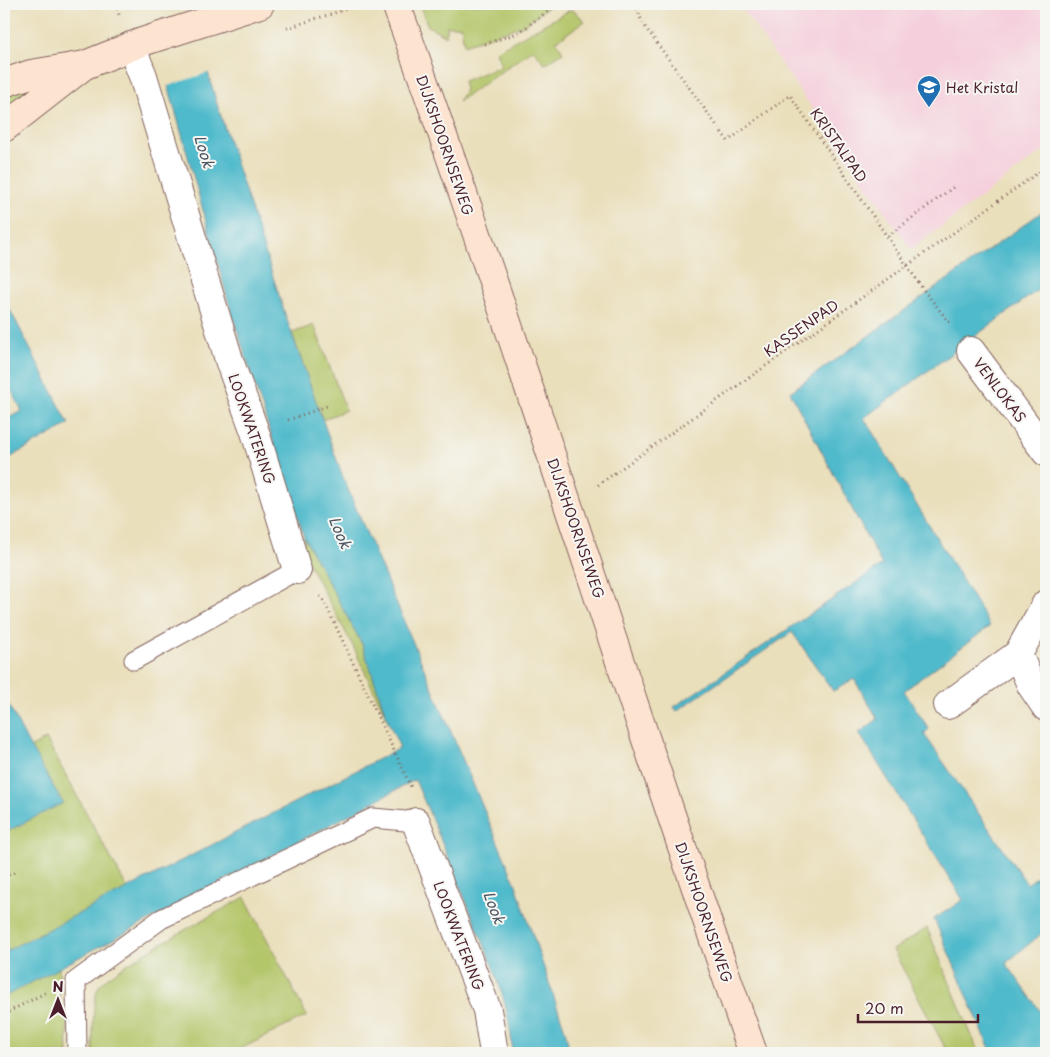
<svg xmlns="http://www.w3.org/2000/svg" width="1050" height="1057" font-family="'Playpen Sans',sans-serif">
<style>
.built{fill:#f5cfdc}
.green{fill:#b4c66a;stroke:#7f724a}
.water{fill:#4fbacb;stroke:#4c6c7b}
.pier{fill:#eadfbb}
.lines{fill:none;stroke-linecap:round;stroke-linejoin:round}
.lane-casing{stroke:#82625d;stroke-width:21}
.street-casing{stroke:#82625d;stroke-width:30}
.secondary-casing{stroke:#82625d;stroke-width:30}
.path{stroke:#82625d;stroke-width:3;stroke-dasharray:1 4;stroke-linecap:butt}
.lane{stroke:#fff;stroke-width:19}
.street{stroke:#fff;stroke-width:28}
.secondary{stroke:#fde4d1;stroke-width:28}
.labels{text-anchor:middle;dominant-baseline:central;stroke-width:4;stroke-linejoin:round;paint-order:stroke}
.poi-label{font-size:14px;fill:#4a1f2b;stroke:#f6f6f2;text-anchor:start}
.street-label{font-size:14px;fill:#4a1f2b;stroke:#f6f6f2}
.water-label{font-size:15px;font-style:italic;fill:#4c5563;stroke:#f6f6f2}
</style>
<rect width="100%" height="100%" fill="#f6f6f2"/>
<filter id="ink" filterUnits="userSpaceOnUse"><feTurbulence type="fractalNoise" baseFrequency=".02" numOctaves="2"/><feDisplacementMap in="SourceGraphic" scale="10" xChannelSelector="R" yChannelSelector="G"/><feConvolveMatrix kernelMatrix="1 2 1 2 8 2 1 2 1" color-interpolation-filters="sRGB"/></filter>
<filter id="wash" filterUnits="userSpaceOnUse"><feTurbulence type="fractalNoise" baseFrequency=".0096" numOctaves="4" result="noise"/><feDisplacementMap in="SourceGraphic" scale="20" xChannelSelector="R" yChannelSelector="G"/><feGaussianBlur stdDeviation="1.12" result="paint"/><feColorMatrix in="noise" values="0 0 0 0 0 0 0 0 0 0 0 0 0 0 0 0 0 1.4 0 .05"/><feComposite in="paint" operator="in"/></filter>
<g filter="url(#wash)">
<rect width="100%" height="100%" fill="#eadfbb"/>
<!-- built -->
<path class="built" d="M739 4H1046V149L911 249Z"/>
<!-- green -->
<path class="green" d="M421 4H549V6L524 25 464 45 461 26H447L446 36 428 26 420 7Z
M572 9 585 21 556 41 563 52 545 64 533 49 458 102 465 90 463 81 501 66 496 51Z
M61 73 4 115V92Z
M314 325 346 410 322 420 292 333Z
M304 537 362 644 388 721 352 644 303 553Z
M46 739 143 917 59 965 60 1009 67 1021 68 1053H4V762Z
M245 897 307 1016 232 1053H93C93 1036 92 1003 98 988 105 971 222 910 245 897Z
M927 928 979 1053H948L893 950Z"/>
<!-- water -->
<path class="water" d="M139 4 199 41 217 104 287 320 344 480 516 885 565 1030 570 1053H512C512 1006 488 954 470 911 452 867 434 823 415 780L4 997V952L400 748 388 721 362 644 304 537 231 311 170 92Z
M1046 209V284L864 418 990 626 904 691 929 729 924 734 1027 884 1046 870V930L1006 963 1046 1019V1053H992L934 919 963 900 859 733 878 719 854 679 833 691 792 632 677 711 674 707 882 565 790 392Z
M4 298 69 424 4 461V420L22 411 4 375Z
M4 696 28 743 63 803 4 833Z"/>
<!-- pier -->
<path class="pier" d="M136 4H190L210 72 165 87Z"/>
</g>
<g filter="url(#ink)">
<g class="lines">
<!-- lane casing -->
<g class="lane-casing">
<path id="lane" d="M134 660 297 570
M77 1053 76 981 161 919 373 818 416 822"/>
</g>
<!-- street casing -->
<g class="street-casing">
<path id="street" d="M131 46 143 76 230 363 255 432 297 570
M971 351 1046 452
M1046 604 1018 654 1031 685 1046 707
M948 705 1018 654
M416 822 487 1010 494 1053"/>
</g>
<!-- secondary casing -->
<g class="secondary-casing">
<path id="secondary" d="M396 4C522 351 630 705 753 1053
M4 83 31 74 85 65 142 42 260 4
M4 128 82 67"/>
</g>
<!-- path -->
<path class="path" d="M116 4 119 15
M635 4 643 24 728 141 790 95 925 292 950 323
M287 28 362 4
M485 44 518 33 552 8 554 4
M4 168 10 163
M888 236 955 186
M288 420 327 406
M598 485 1046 167
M320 596 324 601 412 789
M4 877 17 871
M4 1014 45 993"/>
<!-- lane -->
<use href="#lane" class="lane"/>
<!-- street -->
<use href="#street" class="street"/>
<!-- secondary -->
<use href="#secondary" class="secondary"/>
</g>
</g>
<!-- icons -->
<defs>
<g id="school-pin" transform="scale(1.25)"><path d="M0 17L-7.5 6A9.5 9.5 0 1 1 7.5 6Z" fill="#1f6fb2" stroke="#f6f6f2"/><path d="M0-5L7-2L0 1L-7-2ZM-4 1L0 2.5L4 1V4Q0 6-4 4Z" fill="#fff"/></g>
</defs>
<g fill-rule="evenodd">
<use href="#school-pin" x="929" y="87"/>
</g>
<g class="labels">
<!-- poi labels -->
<g class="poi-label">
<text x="946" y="87">Het Kristal</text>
</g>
<!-- street labels -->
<g class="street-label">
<text transform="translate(445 145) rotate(71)">DIJKSHOORNSEWEG</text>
<text transform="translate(839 145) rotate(55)">KRISTALPAD</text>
<text transform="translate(801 328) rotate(-35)">KASSENPAD</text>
<text transform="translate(1000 390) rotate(53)">VENLOKAS</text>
<text transform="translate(252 429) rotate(71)">LOOKWATERING</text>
<text transform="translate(576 528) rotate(71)">DIJKSHOORNSEWEG</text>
<text transform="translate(704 912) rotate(71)">DIJKSHOORNSEWEG</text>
<text transform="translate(459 936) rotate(69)">LOOKWATERING</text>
</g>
<!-- water labels -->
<g class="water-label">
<text transform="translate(205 151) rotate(73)">Look</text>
<text transform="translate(341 532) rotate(67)">Look</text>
<text transform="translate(495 907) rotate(69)">Look</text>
</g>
</g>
<!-- margin -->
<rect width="1050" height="1057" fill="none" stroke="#f6f6f2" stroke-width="20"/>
<!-- north arrow -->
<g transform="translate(58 1000)" stroke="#f6f6f2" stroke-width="4" paint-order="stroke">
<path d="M0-4L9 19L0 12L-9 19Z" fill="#4a1f2b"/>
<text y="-8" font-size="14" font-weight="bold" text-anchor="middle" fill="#4a1f2b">N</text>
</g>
<!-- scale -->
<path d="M858 1014v8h120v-8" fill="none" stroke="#4a1f2b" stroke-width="2.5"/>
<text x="865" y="1014" font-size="15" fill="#4a1f2b" stroke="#f6f6f2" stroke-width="4" paint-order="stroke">20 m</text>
</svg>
